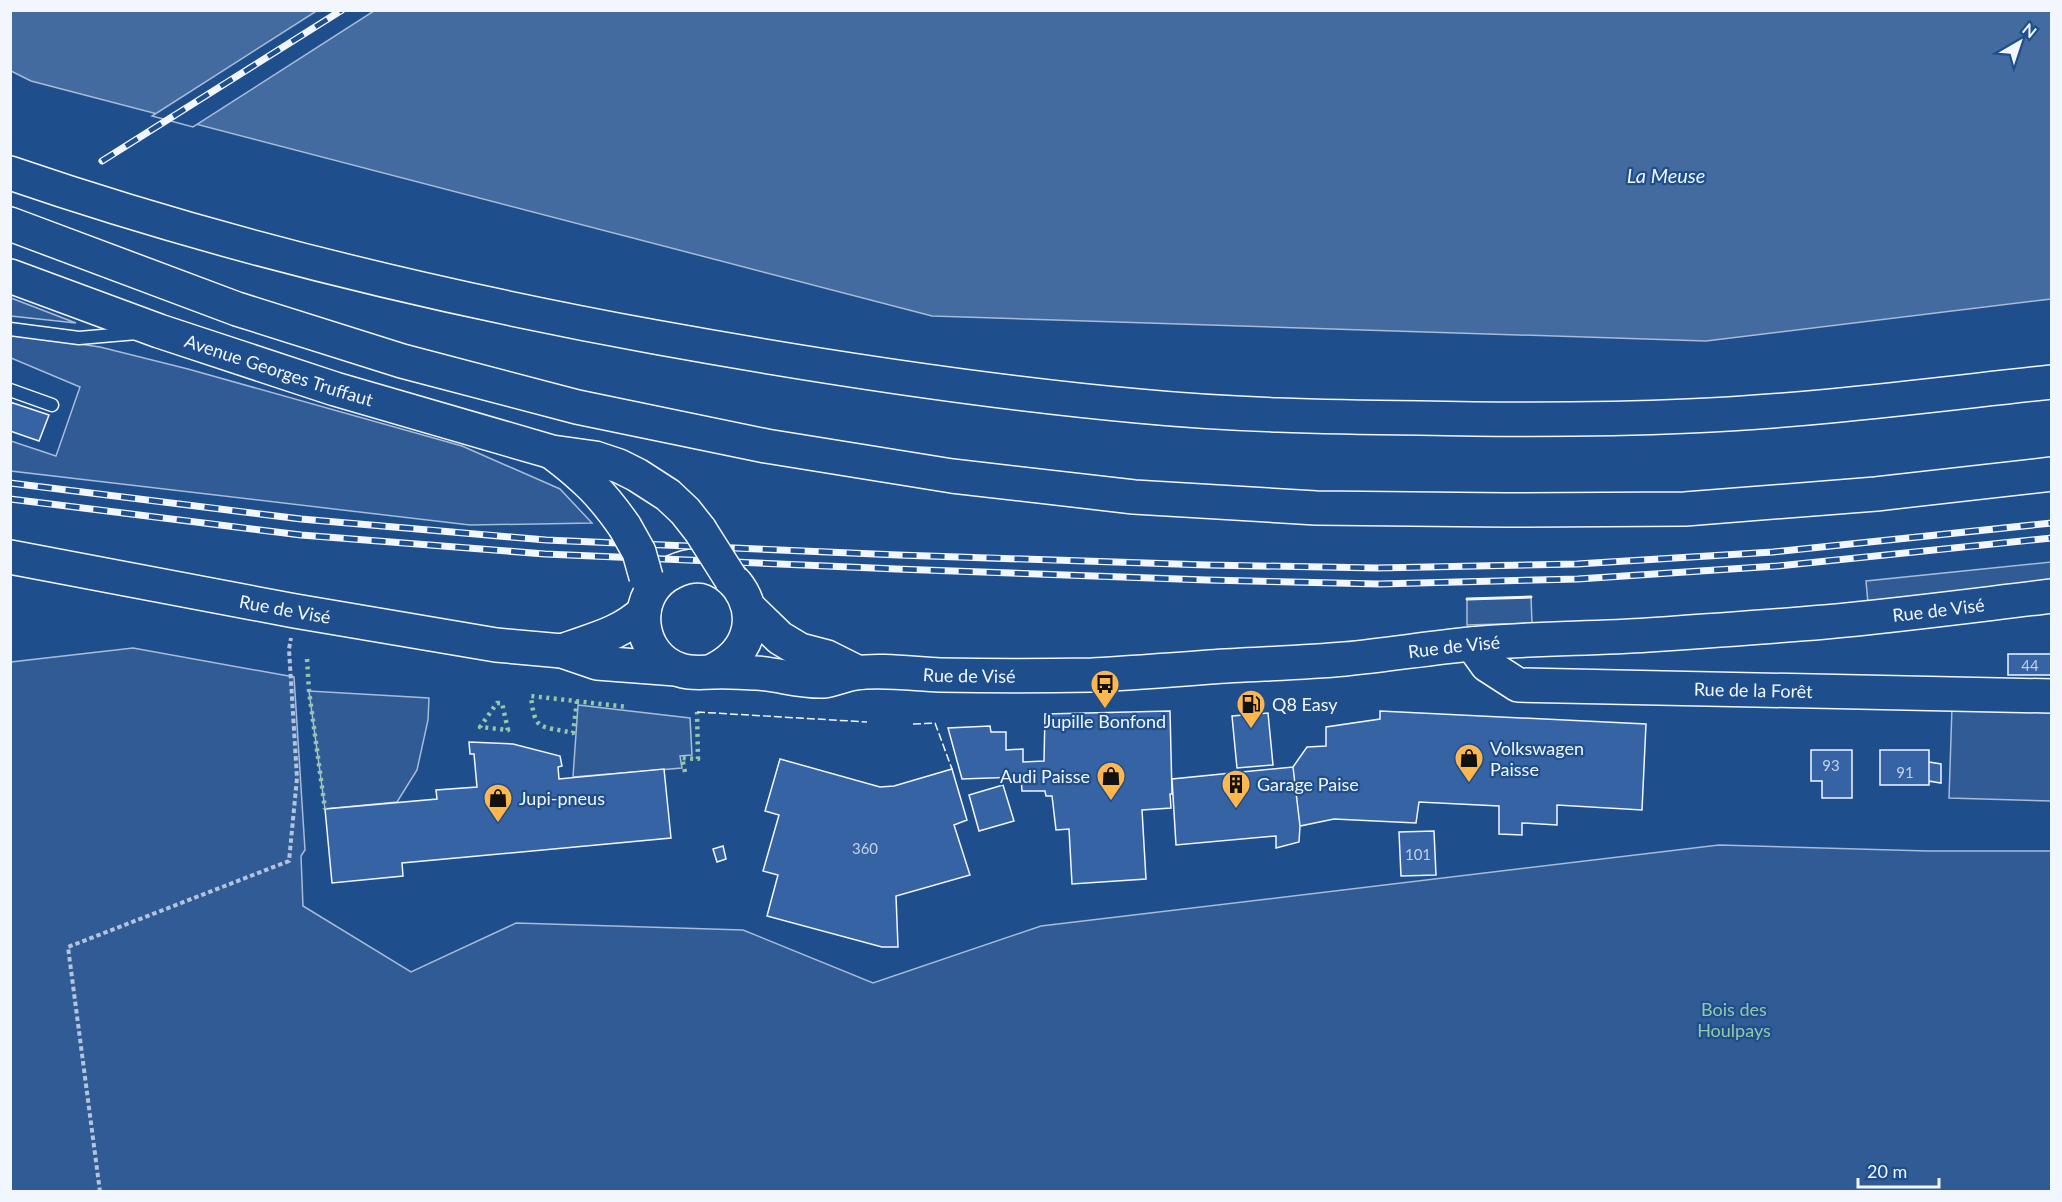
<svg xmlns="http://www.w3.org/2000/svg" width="2062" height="1202" font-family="Lato,sans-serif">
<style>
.built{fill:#305b95;stroke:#a8bbd7;stroke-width:1.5}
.water{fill:#446ba0;stroke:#a8bbd7;stroke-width:1.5}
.pier{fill:#1f4e8c;stroke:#a8bbd7;stroke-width:1.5}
.building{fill:#3563a3;stroke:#f2f6ff;stroke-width:1.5}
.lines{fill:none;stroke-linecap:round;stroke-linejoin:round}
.lane-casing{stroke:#f2f6ff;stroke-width:15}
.secondary-casing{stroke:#f2f6ff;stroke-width:36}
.highway-casing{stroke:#f2f6ff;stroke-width:36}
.path{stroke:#b3c4dc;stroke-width:4;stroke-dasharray:4.5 3;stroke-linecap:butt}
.lane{stroke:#1f4e8c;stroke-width:12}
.secondary{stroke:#1f4e8c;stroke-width:33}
.highway{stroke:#1f4e8c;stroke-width:33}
.rail-casing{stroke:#f2f6ff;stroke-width:7}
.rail{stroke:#1f4e8c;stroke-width:4.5;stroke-dasharray:14;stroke-linecap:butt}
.secondary-bridge-casing{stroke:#f2f6ff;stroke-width:36;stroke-linecap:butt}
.secondary-bridge{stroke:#1f4e8c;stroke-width:33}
.hedge{stroke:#97c8a6;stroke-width:4.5;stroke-dasharray:3 4.5;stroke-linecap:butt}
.fence{stroke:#f2f6ff;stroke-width:1.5;stroke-dasharray:8 3;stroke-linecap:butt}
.wall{stroke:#f2f6ff;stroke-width:3}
.labels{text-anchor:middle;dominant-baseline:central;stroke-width:4.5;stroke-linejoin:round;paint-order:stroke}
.number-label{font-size:15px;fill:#c3d1e8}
.street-label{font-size:18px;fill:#f2f6ff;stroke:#1f4e8c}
.poi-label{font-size:18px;fill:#f2f6ff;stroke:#1f4e8c;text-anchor:start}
.park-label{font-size:18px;fill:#97c8a6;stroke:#1f4e8c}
.water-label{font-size:20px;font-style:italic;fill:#f2f6ff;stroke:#1f4e8c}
</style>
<rect width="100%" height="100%" fill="#1f4e8c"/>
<!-- built -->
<path class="built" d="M11 298 76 323 11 316Z
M11 334 100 347 188 369 462 446 560 489 592 523 470 525 11 471V441L56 456 80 387 11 358Z
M2051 562V580L1868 603 1866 581Z
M1531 597 1532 623 1467 625V599Z
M133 648 294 677 305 850 301 856 303 906 411 972 516 923 743 930 873 983 1041 926 1719 845 1928 851H2051V1191H11V662Z
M309 691 429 698 428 720 417 770 397 802 325 809Z
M578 705 690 718 692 755 680 756 682 768 573 777Z
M1952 707 2051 710V801L1949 798Z"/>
<!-- water -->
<path class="water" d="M10 11H2051V299L1706 341 932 316 31 81 11 71Z"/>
<!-- pier -->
<path class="pier" d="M318 10 374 11 193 127 152 116Z"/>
<!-- building -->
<path class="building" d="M10 402 49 415 39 441 10 431Z
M2008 654H2052V675H2008Z
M1170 711 1172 794H1170L1171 808 1142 810 1146 879 1072 884 1069 829 1056 830 1052 796H1046L1045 791H1022L1021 777 962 779 948 728 990 726 991 732H1006V750L1023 749V762L1044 761 1045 714Z
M1380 711 1646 724 1642 810 1557 805V825L1522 823V835L1499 834V806L1419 802 1416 823 1334 819 1300 826 1293 767 1307 747 1326 746V727L1380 719Z
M1268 713 1273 765 1237 768 1232 716Z
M469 742 513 744 560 756 562 766 558 767 559 779 664 769 671 838 402 863 403 876 332 883 325 809 437 799 436 790 477 787 474 754H470Z
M1811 750H1852V798H1822V781H1811Z
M1880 750H1929V785H1880Z
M780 759 880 787 894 786 952 769 967 820 954 825 970 875 896 896 898 947H882L767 916 778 875 763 871 779 815 765 811Z
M1929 762 1941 764V783L1929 781Z
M1293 767 1300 826 1299 842 1276 848V836L1176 845 1172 779Z
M1003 785 1014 821 979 831 969 795Z
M1434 831 1436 875 1401 876 1399 832Z
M723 846 726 859 717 862 713 849Z"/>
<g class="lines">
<!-- lane casing -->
<g class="lane-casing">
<path id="lane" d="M10 329 79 338 137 333
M10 390 52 405"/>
</g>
<!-- secondary casing -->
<g class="secondary-casing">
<g id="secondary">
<path id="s1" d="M10 276 159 331 335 389 552 452 595 458 619 466 637 475 668 495 685 511 700 530"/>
<path d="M553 453C585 477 603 495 625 527"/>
<path id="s2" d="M10 557 295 611 496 645 562 651 597 663 676 669"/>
<path d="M749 608 780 638 800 650 827 657 857 672"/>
<path id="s3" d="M1472 644 1487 665 1518 685 2052 696"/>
<path d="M562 651C594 639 618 635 644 612"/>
<path id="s4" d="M712 671C787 636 736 541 673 572 630 592 636 656 680 670 692 674 702 672 714 672 728 671 742 673 756 673 777 674 802 682 823 681 834 680 845 674 856 673 880 669 915 674 940 675 991 676 1042 676 1092 675 1131 673 1171 670 1210 667 1255 664 1300 663 1345 659 1387 655 1429 648 1471 644 1530 638 1589 639 1648 635 1707 631 1766 627 1825 622 1901 615 1976 605 2052 596"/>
</g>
</g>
<!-- highway casing -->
<g class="highway-casing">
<path id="highway" d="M10 173C220 245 437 297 655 337 815 366 976 391 1138 406 1231 415 1326 417 1419 418 1509 420 1599 420 1689 416 1810 411 1931 395 2052 382
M10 224 237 309 402 361 577 407 766 446 952 476 1134 497 1316 508 1506 510 1685 509 1876 494 2052 474"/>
</g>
<!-- path -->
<path class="path" d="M100 1192 68 947 289 861 297 778 289 649 291 638"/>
<!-- lane -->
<use href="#lane" class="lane"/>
<!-- secondary -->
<use href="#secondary" class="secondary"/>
<!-- highway -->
<use href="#highway" class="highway"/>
<!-- rail casing -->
<g class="rail-casing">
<path id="rail" d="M102 161 342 10
M10 483 301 519 546 540 898 555 1207 565 1377 568 1577 564 1773 552 2052 523
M10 499 301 535 545 554 896 569 1207 580 1379 584 1578 579 1777 566 2052 538"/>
</g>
<!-- rail -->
<use href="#rail" class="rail"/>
<!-- secondary-bridge casing -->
<g class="secondary-bridge-casing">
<path id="secondary-bridge" d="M625 527 639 552 646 577
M700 530 731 579"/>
</g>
<!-- secondary-bridge -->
<use href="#secondary-bridge" class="secondary-bridge"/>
<!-- hedge -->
<path class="hedge" d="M307 659 309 691 325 809
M577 701 573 733C540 725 535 733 531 696L628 707
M497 703H502L508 730 480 727Z
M685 772 682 758 698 759 697 712"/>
<!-- fence -->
<path class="fence" d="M697 712 867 722
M913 724 935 723 952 769"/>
<!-- wall -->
<path class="wall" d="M1467 599 1531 597"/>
</g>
<!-- icons -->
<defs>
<g id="bus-pin" transform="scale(1.5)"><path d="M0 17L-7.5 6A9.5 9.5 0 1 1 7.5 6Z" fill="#ffb74d" stroke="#1f4e8c"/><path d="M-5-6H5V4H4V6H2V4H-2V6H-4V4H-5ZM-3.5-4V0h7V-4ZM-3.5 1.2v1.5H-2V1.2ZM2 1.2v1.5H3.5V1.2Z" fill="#111"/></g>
<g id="fuel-pin" transform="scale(1.5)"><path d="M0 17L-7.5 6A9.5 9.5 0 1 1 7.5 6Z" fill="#ffb74d" stroke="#1f4e8c"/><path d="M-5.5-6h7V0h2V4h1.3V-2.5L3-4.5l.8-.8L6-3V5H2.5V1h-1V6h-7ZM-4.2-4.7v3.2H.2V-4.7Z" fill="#111"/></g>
<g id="shop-pin" transform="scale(1.5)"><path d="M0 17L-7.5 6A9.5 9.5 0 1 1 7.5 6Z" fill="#ffb74d" stroke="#1f4e8c"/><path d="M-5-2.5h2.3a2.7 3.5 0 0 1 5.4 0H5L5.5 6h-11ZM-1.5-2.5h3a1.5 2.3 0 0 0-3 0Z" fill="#111"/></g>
<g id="building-pin" transform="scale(1.5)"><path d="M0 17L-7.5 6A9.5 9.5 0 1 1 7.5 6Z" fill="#ffb74d" stroke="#1f4e8c"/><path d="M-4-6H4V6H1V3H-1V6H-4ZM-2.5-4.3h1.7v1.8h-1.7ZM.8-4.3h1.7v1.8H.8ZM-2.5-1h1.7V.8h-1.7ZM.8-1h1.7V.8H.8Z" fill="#111"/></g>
</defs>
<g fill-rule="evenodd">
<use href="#bus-pin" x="1105" y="684"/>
<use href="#fuel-pin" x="1251" y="704"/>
<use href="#shop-pin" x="1469" y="758"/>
<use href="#shop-pin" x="1111" y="776"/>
<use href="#building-pin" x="1236" y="784"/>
<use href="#shop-pin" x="498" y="798"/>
</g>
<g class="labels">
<!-- number labels -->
<g class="number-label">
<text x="2030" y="665">44</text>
<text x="1831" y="765">93</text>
<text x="1905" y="772">91</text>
<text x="865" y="848">360</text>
<text x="1418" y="854">101</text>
</g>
<!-- street labels -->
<g class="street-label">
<text stroke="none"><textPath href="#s1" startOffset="285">Avenue Georges Truffaut</textPath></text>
<text stroke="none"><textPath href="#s2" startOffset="280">Rue de Visé</textPath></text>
<text stroke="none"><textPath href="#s4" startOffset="1564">Rue de Visé</textPath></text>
<text stroke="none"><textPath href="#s4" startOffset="1078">Rue de Visé</textPath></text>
<text stroke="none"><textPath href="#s4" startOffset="592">Rue de Visé</textPath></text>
<text stroke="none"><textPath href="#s3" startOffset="298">Rue de la Forêt</textPath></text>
</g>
<!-- poi labels -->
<g class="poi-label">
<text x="1272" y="704">Q8 Easy</text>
<text x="1105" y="721" text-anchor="middle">Jupille Bonfond</text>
<text x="1490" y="748">Volkswagen<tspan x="1490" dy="21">Paisse</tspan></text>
<text x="1090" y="776" text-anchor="end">Audi Paisse</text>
<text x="1257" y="784">Garage Paise</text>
<text x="519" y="798">Jupi-pneus</text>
</g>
<!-- park labels -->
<g class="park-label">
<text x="1734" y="1009">Bois des<tspan x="1734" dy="21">Houlpays</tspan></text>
</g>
<!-- water labels -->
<g class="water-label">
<text x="1666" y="175">La Meuse</text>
</g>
</g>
<!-- border -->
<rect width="2062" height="1202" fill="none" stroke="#f2f6ff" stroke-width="24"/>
<!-- north arrow -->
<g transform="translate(2020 42) rotate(39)" stroke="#1f4e8c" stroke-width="4.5" paint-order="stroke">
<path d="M0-4.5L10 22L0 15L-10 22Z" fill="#f2f6ff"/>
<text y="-9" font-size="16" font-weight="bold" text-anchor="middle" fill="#f2f6ff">N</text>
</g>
<!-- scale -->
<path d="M1858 1178v9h81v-9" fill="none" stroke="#f2f6ff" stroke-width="3"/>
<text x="1867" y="1178" font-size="18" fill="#f2f6ff" stroke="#1f4e8c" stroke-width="4.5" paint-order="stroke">20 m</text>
</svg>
